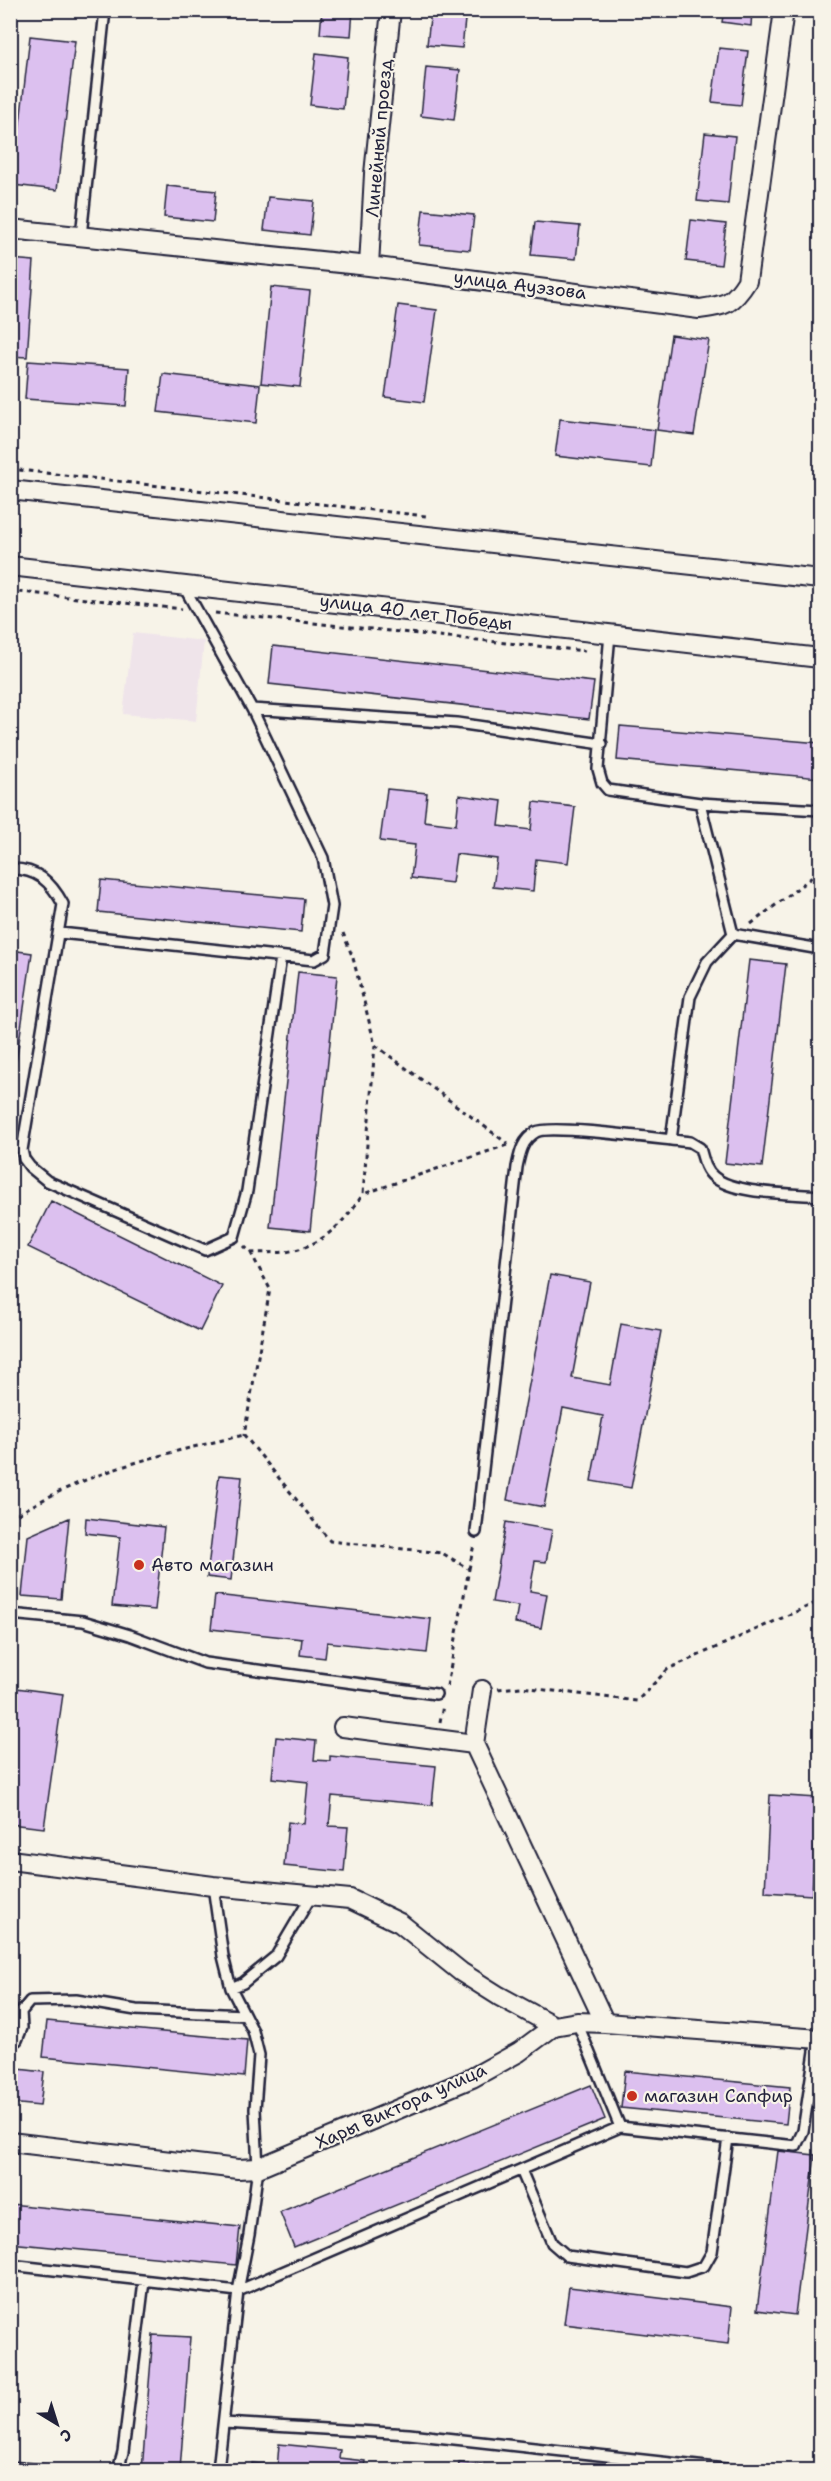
<svg xmlns="http://www.w3.org/2000/svg" width="831" height="2481" font-family="'Shantell Sans',sans-serif">
<style>
.built{fill:#efe4ea}
.green{fill:#add896;stroke:#687d68;stroke-width:1.5}
.building{fill:#dcc0ef;stroke:#22223b;stroke-width:1.5}
.lines{fill:none;stroke-linecap:round;stroke-linejoin:round}
.lane-casing{stroke:#22223b;stroke-width:14}
.street-casing{stroke:#22223b;stroke-width:22}
.path{stroke:#22223b;stroke-width:3;stroke-dasharray:4.5 4.5;stroke-linecap:butt}
.lane{stroke:#f7f3e8;stroke-width:9}
.street{stroke:#f7f3e8;stroke-width:18}
.poi-dot{fill:#c8321e;stroke:#f7f3e8;stroke-width:2}
.labels{text-anchor:middle;dominant-baseline:central;stroke-width:4.5;stroke-linejoin:round;paint-order:stroke}
.street-label{font-size:18px;fill:#22223b;stroke:#f7f3e8}
.poi-label{font-size:18px;fill:#22223b;stroke:#f7f3e8;text-anchor:start}
</style>
<rect width="100%" height="100%" fill="#f7f3e8"/>
<filter id="ink" filterUnits="userSpaceOnUse"><feTurbulence type="fractalNoise" baseFrequency=".0167" numOctaves="2"/><feDisplacementMap in="SourceGraphic" scale="12" xChannelSelector="R" yChannelSelector="G"/><feConvolveMatrix kernelMatrix="1 2 1 2 8 2 1 2 1" color-interpolation-filters="sRGB"/></filter>
<g filter="url(#ink)">
<!-- built -->
<path class="built" d="M133 633 204 641 196 721 123 714Z"/>
<!-- green -->
<path class="green" d="M820 882V926L814 925Z"/>
<!-- building -->
<path class="building" d="M322 10H353L351 36 320 34Z
M431 10H466L462 48 427 45Z
M724 10H752L751 26 722 22Z
M30 36 75 41 57 190 13 185Z
M719 48 748 51 741 105 712 102Z
M316 53 348 57 343 109 310 105Z
M426 67 460 70 454 120 421 116Z
M705 133 735 136 728 204 697 201Z
M167 186 216 191 213 222 164 217Z
M268 197 314 201 310 235 264 230Z
M423 210 474 215 470 250 419 245Z
M691 220 726 224 721 265 686 261Z
M535 222 580 226 576 259 531 255Z
M10 259 34 261 27 357 10 356Z
M271 287 310 291 300 387 261 383Z
M398 305 437 310 424 402 385 397Z
M671 335 709 340 694 435 657 430Z
M28 361 129 368 126 406 25 399Z
M163 374 260 385 256 423 158 412Z
M560 419 655 430 651 467 555 456Z
M273 646 594 682 589 719 269 684Z
M620 726 820 743V778L617 760Z
M387 789 427 793 424 821 456 825 459 795 502 801 499 826 531 830 534 802 575 807 568 863 536 859 533 891 493 887 497 859 456 854 452 883 411 878 415 845 380 841Z
M101 880 304 899 301 932 98 912Z
M10 950 32 953 10 1104Z
M749 960 786 964 762 1167 725 1163Z
M298 972 337 976 310 1231 270 1227Z
M51 1201 222 1286 200 1331 28 1247Z
M550 1275 590 1282 572 1378 610 1385 621 1324 661 1331 631 1488 591 1481 603 1416 563 1408 544 1507 507 1500Z
M219 1475 242 1477 231 1580 207 1577Z
M69 1518 61 1599 22 1596 28 1536Z
M86 1518 164 1527 155 1610 112 1606 120 1537 85 1533Z
M506 1522 552 1530 546 1562 535 1561 530 1591 547 1594 541 1628 515 1623 518 1606 492 1602Z
M215 1595 431 1619 427 1653 327 1642 325 1658 300 1655 302 1639 211 1629Z
M16 1688 63 1694 44 1828 10 1824V1729Z
M276 1737 316 1741 314 1760 330 1761V1756L436 1766 432 1805 332 1796 329 1826 348 1827 344 1872 284 1866 288 1822 304 1824 308 1782 272 1778Z
M770 1795 817 1798 812 1895 765 1892Z
M47 2021 247 2040 244 2077 43 2057Z
M10 2068 44 2072 40 2106 10 2103Z
M625 2071 790 2087 786 2124 621 2108Z
M591 2085 605 2119 294 2247 280 2212Z
M778 2151 815 2155 795 2315 757 2310Z
M10 2204 240 2227 236 2265 10 2243Z
M569 2287 732 2307 728 2344 564 2324Z
M153 2335 190 2337 180 2470H142Z
M279 2444 340 2450 339 2458 365 2461 364 2470H277Z
M252 2463 277 2466V2470H251Z
M459 2463 520 2468 519 2470H458Z"/>
<g class="lines">
<!-- lane casing -->
<g class="lane-casing">
<path id="lane" d="M81 236 105 10
M610 634 598 769 602 783 608 790 700 803 733 934
M252 709 457 723 602 744
M700 803 820 810
M10 869C37 868 51 882 63 904L22 1150 24 1159 30 1167 47 1181 205 1250 234 1237 247 1191 281 957
M60 933 314 960 325 954 332 906 323 858 252 709 183 585
M671 1140 690 997 707 962 733 934 820 949
M476 1532 517 1167C520 1153 522 1140 536 1132 551 1124 666 1140 690 1142L700 1148C703 1158 705 1170 714 1177 736 1195 792 1193 820 1196
M10 1614 83 1621 130 1635 205 1663 436 1694
M231 1988 243 1983 276 1956 312 1895
M577 2022 620 2127
M10 2043 17 2040 22 2028 21 2012 30 2001 76 2000 136 2010 244 2015
M521 2170 552 2243 567 2256 686 2272 704 2266 712 2252 728 2138
M10 2265 238 2291 249 2235 258 2168 255 2109 259 2055 253 2031 231 1988 223 1956 213 1886
M224 2423 409 2434 734 2470
M10 2467 43 2470
M118 2470 123 2452 144 2281
M218 2470 238 2291 620 2127 796 2146 803 2131 817 2038"/>
</g>
<!-- street casing -->
<g class="street-casing">
<path id="street" d="M10 229 369 266 699 309C726 305 732 305 747 281L784 10
M369 266 374 174 391 10
M10 490 820 579
M10 566 820 658
M482 1690 474 1744 605 2023
M343 1727 474 1744
M10 1860 213 1886 350 1899 400 1923 461 1972 499 1996 554 2026
M10 2142 238 2169 258 2168 472 2078 519 2052 554 2026 577 2022 605 2023 820 2039"/>
</g>
<!-- path -->
<path class="path" d="M10 469 426 516
M10 591 182 609
M215 613 585 651
M751 924 820 871
M343 933 353 958 375 1045 508 1144
M375 1045 363 1194 510 1144
M244 1246 251 1253 270 1289 244 1435 330 1541 442 1553 469 1569 447 1686
M251 1253C265 1252 281 1254 295 1250 325 1243 347 1219 363 1194
M10 1519C85 1471 159 1455 244 1435
M469 1569 474 1544
M498 1689 521 1687 637 1701 668 1669 820 1601
M440 1722 443 1705"/>
<!-- lane -->
<use href="#lane" class="lane"/>
<!-- street -->
<use href="#street" class="street"/>
</g>
</g>
<!-- markers -->
<g class="poi-dot">
<circle cx="139" cy="1565" r="6"/>
<circle cx="632" cy="2096" r="6"/>
</g>
<g class="labels">
<!-- street labels -->
<g class="street-label">
<text transform="translate(379 138) rotate(-85)">Линейный проезд</text>
<text transform="translate(520 285) rotate(7)">улица Ауэзова</text>
<text transform="translate(416 612) rotate(7)">улица 40 лет Победы</text>
<text transform="translate(401 2106) rotate(-24)">Хары Виктора улица</text>
</g>
<!-- poi labels -->
<g class="poi-label">
<text x="151" y="1565">Авто магазин</text>
<text x="644" y="2096">магазин Сапфир</text>
</g>
</g>
<!-- margin -->
<rect width="831" height="2481" fill="none" stroke="#f7f3e8" stroke-width="36"/>
<rect x="18" y="18" width="795" height="2445" fill="none" stroke="#22223b" stroke-width="2" filter="url(#ink)"/>
<!-- north arrow -->
<g transform="translate(57 2424) rotate(142)" stroke="#f7f3e8" stroke-width="4.5" paint-order="stroke">
<path d="M0-4.5L10 22L0 15L-10 22Z" fill="#22223b"/>
<text y="-9" font-size="16" font-weight="bold" text-anchor="middle" fill="#22223b">С</text>
</g>
</svg>
